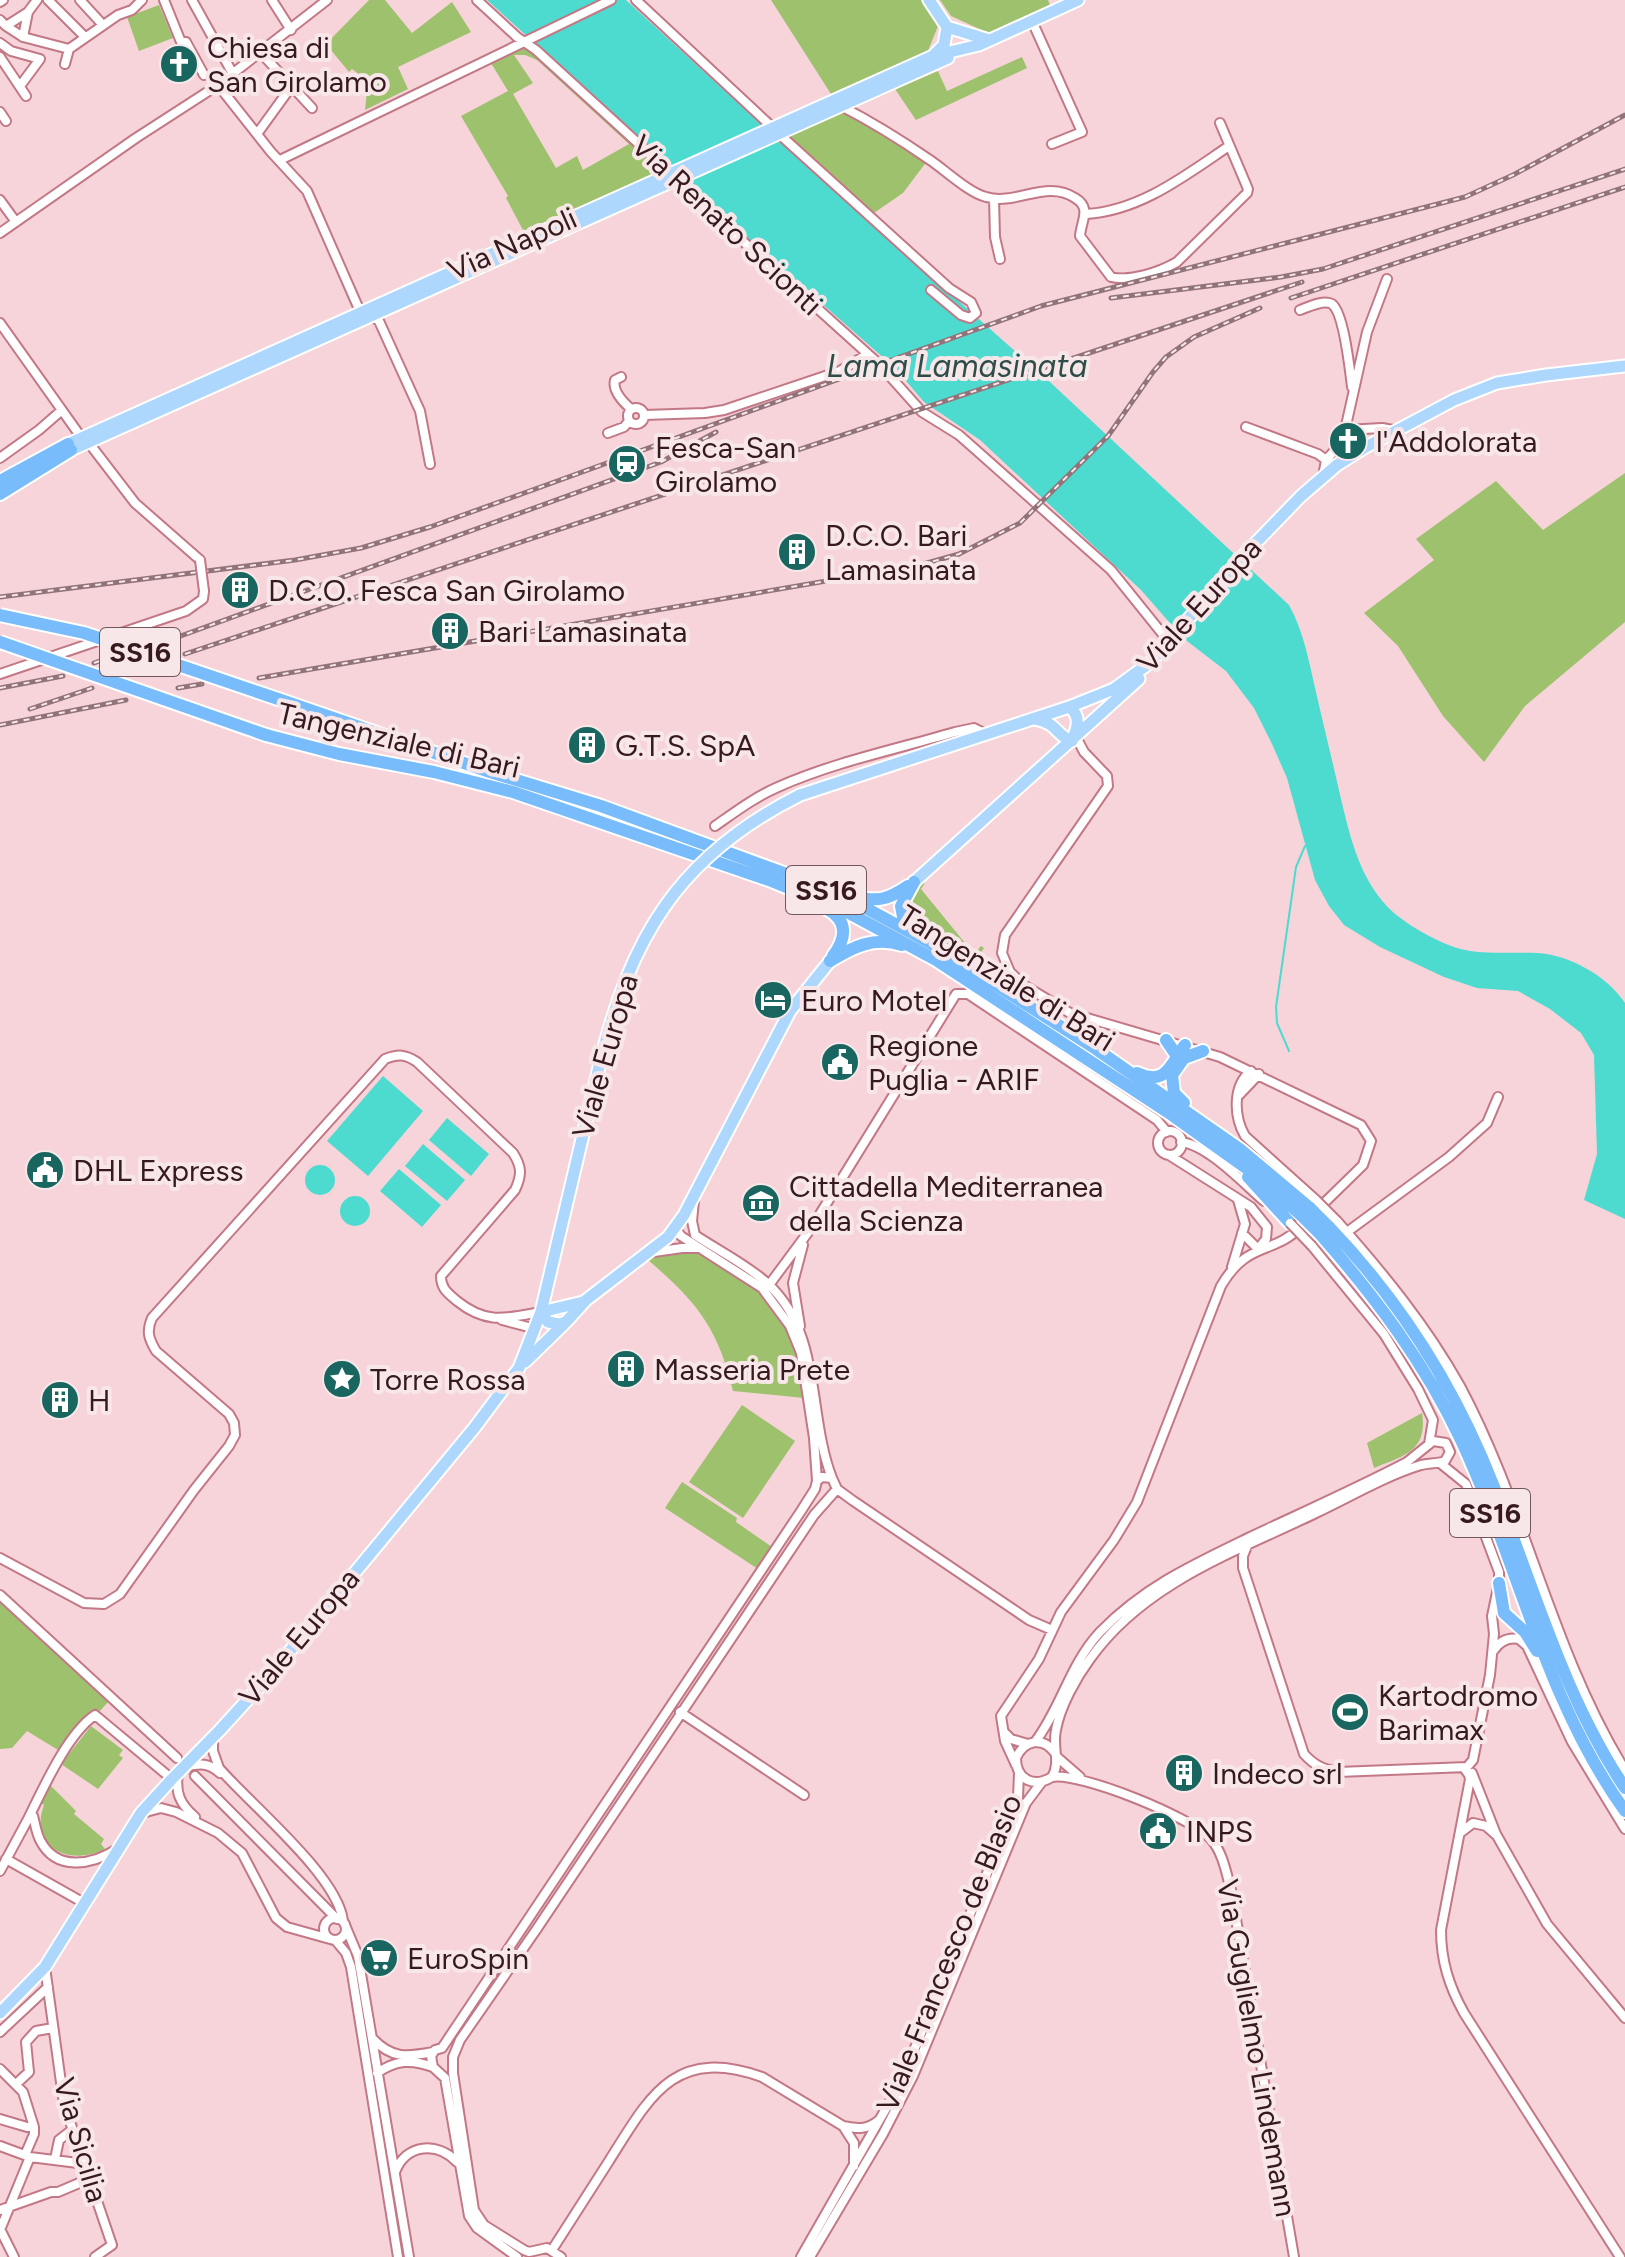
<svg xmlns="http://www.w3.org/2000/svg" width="1625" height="2257" font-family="Figtree,sans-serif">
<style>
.green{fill:#9ec16d;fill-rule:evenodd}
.water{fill:#4ddbd0}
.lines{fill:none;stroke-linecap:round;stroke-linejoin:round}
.stream{stroke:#4ddbd0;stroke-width:2}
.minor-tunnel{stroke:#d0afb5;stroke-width:8;stroke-dasharray:8 4;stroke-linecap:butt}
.minor-casing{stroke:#c37886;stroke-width:12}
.major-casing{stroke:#fff;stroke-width:15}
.highway-casing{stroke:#fff;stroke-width:16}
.minor{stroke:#fff;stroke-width:8}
.major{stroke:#aed7fd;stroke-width:11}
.highway{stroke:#78bcfb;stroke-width:12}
.rail-casing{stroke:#927379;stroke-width:5}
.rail{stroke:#f8e7e9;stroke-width:2;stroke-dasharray:6;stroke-linecap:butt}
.minor-bridge-casing{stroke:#c37886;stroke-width:12;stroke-linecap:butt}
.major-bridge-casing{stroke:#fff;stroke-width:15;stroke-linecap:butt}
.highway-bridge-casing{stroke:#fff;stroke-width:16;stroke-linecap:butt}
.minor-bridge{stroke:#fff;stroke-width:8}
.major-bridge{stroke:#aed7fd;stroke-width:11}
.highway-bridge{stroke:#78bcfb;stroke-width:12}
.labels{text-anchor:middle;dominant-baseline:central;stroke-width:8;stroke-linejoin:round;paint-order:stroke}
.shield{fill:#f8e7e9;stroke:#71585c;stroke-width:2}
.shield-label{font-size:28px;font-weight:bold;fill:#371a20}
.poi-label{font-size:30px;fill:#371a20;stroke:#f8e7e9;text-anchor:start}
.street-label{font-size:30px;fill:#371a20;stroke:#f8e7e9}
.water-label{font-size:32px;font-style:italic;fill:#2e4c48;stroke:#f8e7e9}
</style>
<rect width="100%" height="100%" fill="#f6d4da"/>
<!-- green -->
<path class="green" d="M369 0H385L412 33 452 2 471 32 398 67 408 89 365 110 368 81 352 69 349 72 326 44Z
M771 0H921L938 26 928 51 831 94Z
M940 0H1048L1050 5 988 33 951 16Z
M159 5 173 38 139 51 127 17Z
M525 46 662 170 524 232 506 198 508 196 461 116 508 91 491 63ZM514 55H525L537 60 629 144 583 170 577 156 556 168 513 94 533 83Z
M1022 57 1027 68 916 120 895 89 938 71 947 91Z
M845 111 927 161 903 193 871 215 785 138Z
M1625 473V622L1525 706 1484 762 1443 716 1398 646 1364 613 1434 560 1416 539 1496 481 1543 530Z
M921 881 925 883 921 889 974 954 981 946 984 948 975 962 912 924 904 905Z
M693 1250 762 1292 787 1328 796 1351 804 1398 733 1391C718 1328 697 1302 648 1260L658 1254Z
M742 1405 795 1441 743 1518 689 1482Z
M1422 1413C1428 1451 1404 1456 1374 1468L1367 1443Z
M682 1482 737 1518 736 1522 772 1547 758 1569 665 1508Z
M0 1601 108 1702 100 1711 93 1709 58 1750 27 1731 12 1748 0 1749Z
M91 1726 123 1750 119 1755 123 1758 98 1789 61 1764Z
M49 1784 76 1811 74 1814 104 1839 101 1844 105 1849C70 1867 28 1848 44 1805L40 1802Z"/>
<!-- water -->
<path class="water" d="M487 0H626L803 163 1051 383 1289 605C1304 632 1309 662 1316 692 1324 728 1333 763 1341 799 1351 841 1361 883 1394 913 1413 929 1446 947 1470 951 1493 954 1515 952 1537 953 1570 955 1607 976 1625 1003V1219L1584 1200 1597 1154 1594 1055 1581 1033 1550 1009 1518 991 1477 988 1444 977 1380 947 1344 925 1329 906 1315 880 1287 778 1272 744 1254 708 1226 671 1183 638 1141 590 980 440 924 402 895 368 710 205 708 200Z
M383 1076 423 1111 368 1176 327 1141Z
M447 1118 489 1154 471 1176 429 1140Z
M423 1144 465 1180 447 1201 405 1166Z
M305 1180a15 15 0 1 1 30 0a15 15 0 1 1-30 0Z
M399 1169 441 1205 422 1227 380 1191Z
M340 1211a15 15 0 1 1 30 0a15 15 0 1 1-30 0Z"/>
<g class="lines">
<!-- stream -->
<path class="stream" d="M1289 1051 1277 1023 1276 1007 1296 867 1305 846"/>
<!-- minor-tunnel -->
<path class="minor-tunnel" d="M177 1758 195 1776"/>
<!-- minor casing -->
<g class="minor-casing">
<path id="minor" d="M48 0 85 37
M80 0 103 25
M164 0 181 42H186L204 75
M192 0 233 74
M272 0 291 30
M477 0 517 37 536 50 663 166 675 180 879 364 922 412 959 435 976 450 1111 570 1169 642
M636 0 772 127
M0 2 3 0
M0 20 6 26 28 12 37 0
M1032 21 1082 132 1052 144
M6 26 23 37 69 49
M23 37 28 12
M0 43 11 51 40 59 20 86
M261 53 312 108
M0 57 26 96
M65 64 69 49 118 15 132 10 142 0
M218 85 271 152 307 191 362 316
M841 106C872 122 901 140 930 160 945 170 969 193 986 197 1016 206 1046 179 1075 198 1092 208 1081 221 1080 236L1111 277C1130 282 1160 272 1177 262L1247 193 1248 189 1220 123
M0 112 6 121
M778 133 949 288 971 302 976 313 970 318 961 315 931 290
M257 134 291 87
M280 160 611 0
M994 199 995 237 1000 259
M0 200 16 222
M1086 214C1140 211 1186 175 1229 146
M0 233 136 138 218 85 327 0
M1300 310C1308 307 1324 299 1332 304 1344 313 1350 371 1352 387
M372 316 379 321 420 411 430 464
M0 323 81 437 89 443 135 503 200 560
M621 377 615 380C612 391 623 402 631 409
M628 416a8 8 0 1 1 16 0a8 8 0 1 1-16 0Z
M644 415 705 413 724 410 840 371 868 354
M1246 427 1318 454 1326 460
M1345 430 1382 428 1393 430
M608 433 624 427 629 421
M0 458 39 430 62 410
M1323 476 1326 460 1336 449 1345 430 1367 332 1387 279
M0 674 186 611 203 599 204 591
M1076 737 1084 752 1107 776 1108 786 1005 935 1002 953 1010 972 1025 986 1070 1013 1220 1057 1361 1125 1371 1141 1363 1165 1317 1210
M715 826C735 812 755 797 778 787 834 762 897 749 955 732L974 728 986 734
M1251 1071C1232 1086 1234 1117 1245 1136L1316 1200
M1239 1095 1259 1074
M1158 1143a12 12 0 1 1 24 0a12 12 0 1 1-24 0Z
M1181 1142C1208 1145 1243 1183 1264 1201
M1169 1155 1251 1207 1267 1227 1266 1239 1258 1249 1242 1233
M694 1201 692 1221 695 1235C719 1251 746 1264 767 1283 823 1334 807 1414 832 1478
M1337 1221C1383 1273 1426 1325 1460 1386 1526 1509 1551 1650 1625 1770
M675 1228 681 1236 762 1288 790 1326 801 1353 814 1438 817 1481
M1347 1232 1449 1157 1487 1123 1498 1097
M1312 1246 1384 1334 1418 1389 1433 1420 1429 1444
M647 1253 682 1248H697
M1232 1267 1245 1224 1238 1200
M769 1285 812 1227 956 994H968L1157 1120 1167 1132
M502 1320 536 1329
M800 1326 793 1283 803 1245
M1247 1546 1243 1556V1568L1304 1754C1315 1766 1323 1769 1338 1772L1467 1767 1473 1760 1490 1675 1494 1634 1492 1616 1499 1583V1572L1466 1484 1440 1463
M0 1558 84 1603 104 1604 120 1594 194 1490 229 1446 235 1435 234 1423 229 1414 156 1351C149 1339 146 1332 152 1318L385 1059C398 1054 405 1054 417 1062L513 1153C522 1167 522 1175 515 1190L441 1276C441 1289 448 1293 457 1301 487 1325 506 1318 541 1312
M0 1595 177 1758
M1494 1650C1500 1641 1508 1637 1519 1639L1527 1646 1572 1742 1625 1829
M680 1712 804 1795
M1004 1732 1011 1739 1028 1744
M213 1738V1751L219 1768C250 1804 338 1876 343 1921
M1035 1742C1061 1708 1070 1664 1100 1632 1144 1587 1192 1565 1248 1538 1301 1513 1355 1489 1407 1462L1433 1441 1446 1443 1450 1452 1445 1461C1437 1464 1429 1463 1421 1465 1385 1476 1350 1497 1316 1513 1235 1552 1144 1583 1090 1659 1076 1678 1060 1707 1056 1730 1052 1747 1061 1762 1052 1777 1034 1788 1016 1780 1016 1758 1024 1740 1043 1736 1055 1753
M1057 1757 1080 1777
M1016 1765 1005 1741 1001 1716 1039 1659 1061 1612 1114 1540 1137 1502 1221 1286C1248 1240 1272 1256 1302 1226
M185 1767C200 1763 209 1763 220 1773
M1464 1768 1469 1775 1470 1779 1441 1930C1441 1961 1449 1986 1464 2013L1620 2257
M178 1773C175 1793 180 1804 195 1817
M1472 1773 1496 1834 1547 1924 1625 2018
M195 1776 337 1919
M1052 1777C1080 1772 1191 1817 1211 1839 1223 1853 1226 1872 1231 1890L1294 2257
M142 1813 161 1808 176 1812 218 1833 242 1853 276 1918 287 1927 330 1939
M28 1819C43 1789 67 1734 95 1715L172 1779
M1460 1833 1473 1823 1486 1826 1495 1834
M6 1859 84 1903
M0 1871 28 1819 33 1816C35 1823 36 1832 40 1840 56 1872 92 1865 117 1849
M324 1929a11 11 0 1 1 22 0a11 11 0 1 1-22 0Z
M345 1925 358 1956 409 2257
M336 1941 346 1953 351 1967 398 2257
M45 1967 64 2104 112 2245 95 2257
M0 2032 48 1987
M373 2039C392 2059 407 2057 433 2052
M0 2069 23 2092 34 2127V2134L25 2155
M377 2073C396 2060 411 2059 433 2067
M16 2084 29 2072 26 2042 36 2031 53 2028
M0 2119 27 2127H34
M843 2126 854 2143V2166
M0 2146 30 2157 86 2164
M55 2159 59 2140 72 2130
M395 2172C406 2144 437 2141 457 2162
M0 2210 51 2192H58L91 2178
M0 2229 14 2257
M0 2230 30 2157
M552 2250C571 2220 590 2191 609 2161 650 2096 674 2046 762 2077L843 2126C858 2129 867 2130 879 2120
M517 2257 477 2228 469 2216 445 2078 433 2067 431 2056 435 2050 442 2048 452 2033 801 1511 815 1489 817 1481 822 1477 832 1478 837 1489 852 1500 1029 1620 1052 1630
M561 2257 547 2248 529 2252 524 2250 484 2225 474 2210 453 2073V2057L460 2040 536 1930 814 1515 837 1489
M801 2257 900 2084 1018 1798 1019 1773
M810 2257 883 2134 913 2076 1026 1803 1041 1783"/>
</g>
<!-- major casing -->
<g class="major-casing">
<path id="major" d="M929 0 947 27
M947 27 989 40
M933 56 944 45 947 27
M68 444 933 56 979 45 1078 0
M71 450 948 58
M1035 719C1058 723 1056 736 1072 741 1077 729 1082 716 1069 707
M800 795 1069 707 1114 689 1151 662 1243 556 1301 496 1337 465 1364 448 1454 400 1497 383 1546 375 1625 366
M914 882 1139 679
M541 1312 548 1322 559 1324 566 1322 586 1300 668 1237 684 1215 790 1011 830 961
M541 1312 583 1302
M525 1362 564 1324
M220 1730 271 1674 475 1427 519 1368 541 1312 599 1067
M0 2013 45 1967 141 1813 172 1779"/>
</g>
<!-- highway casing -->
<g class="highway-casing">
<path id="highway" d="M0 481 68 444
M0 494 71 450
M278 699 490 772 601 806 811 883 862 906 932 944 1096 1049 1241 1150 1310 1208
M266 735 339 754 434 772 513 792 769 880 847 912 936 960 1172 1115 1249 1170 1302 1216
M914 882 901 906 903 917 918 929
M855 896C877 903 889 899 908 886
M827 909C849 921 846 939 833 956
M830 961C853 947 874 936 902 945
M1166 1040 1177 1056
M1137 1073C1167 1087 1171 1063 1185 1045
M1184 1103 1174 1093 1172 1075 1184 1058 1203 1051
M1248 1177 1290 1223
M1329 1227C1401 1302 1456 1389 1494 1487 1534 1588 1564 1697 1625 1788
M1321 1235C1376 1298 1425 1363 1461 1440 1518 1562 1545 1700 1625 1811
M1499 1583 1504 1613 1525 1632 1537 1651"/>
</g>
<!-- minor -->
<use href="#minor" class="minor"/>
<!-- major -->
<use href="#major" class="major"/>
<!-- highway -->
<use href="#highway" class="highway"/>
<!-- rail casing -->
<g class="rail-casing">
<path id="rail" d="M1111 298 1281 277 1323 269 1625 169
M1291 298 1625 187
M0 597 295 560 361 548 430 527 1041 306 1465 197 1513 175 1625 115
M153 646 661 462 716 432
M185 654 1302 282
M94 663 120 654
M126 674 150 666
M259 678 920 565 959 554 1020 523 1108 436 1153 372 1166 357 1194 337 1260 308
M0 688 63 676
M178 688 202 684
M30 709 92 688
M0 725 126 700"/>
</g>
<!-- rail -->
<use href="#rail" class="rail"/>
<!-- minor-bridge casing -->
<g class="minor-bridge-casing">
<path id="minor-bridge" d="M200 560 204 591
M1316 1200 1337 1221
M1290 1223 1312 1246"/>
</g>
<!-- major-bridge casing -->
<g class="major-bridge-casing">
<path id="major-bridge" d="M599 1067C630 938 678 856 800 795
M172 1779 220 1730"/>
</g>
<!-- highway-bridge casing -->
<g class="highway-bridge-casing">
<path id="highway-bridge" d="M0 615 84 633 278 699
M0 642 266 735
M1310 1208 1329 1227
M1302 1216 1321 1235"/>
</g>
<!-- minor-bridge -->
<use href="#minor-bridge" class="minor-bridge"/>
<!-- major-bridge -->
<use href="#major-bridge" class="major-bridge"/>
<!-- highway-bridge -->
<use href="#highway-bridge" class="highway-bridge"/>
</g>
<!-- icons -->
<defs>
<g id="church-disc" transform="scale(2)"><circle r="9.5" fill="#196660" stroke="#f8e7e9"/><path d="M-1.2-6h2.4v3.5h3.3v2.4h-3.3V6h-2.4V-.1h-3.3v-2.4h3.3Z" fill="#fff"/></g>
<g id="station-disc" transform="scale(2)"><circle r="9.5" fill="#196660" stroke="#f8e7e9"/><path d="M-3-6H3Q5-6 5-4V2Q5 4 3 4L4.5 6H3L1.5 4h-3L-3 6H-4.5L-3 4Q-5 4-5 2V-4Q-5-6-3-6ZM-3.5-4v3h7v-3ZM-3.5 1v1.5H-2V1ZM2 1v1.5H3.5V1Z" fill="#fff"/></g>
<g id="building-disc" transform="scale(2)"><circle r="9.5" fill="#196660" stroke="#f8e7e9"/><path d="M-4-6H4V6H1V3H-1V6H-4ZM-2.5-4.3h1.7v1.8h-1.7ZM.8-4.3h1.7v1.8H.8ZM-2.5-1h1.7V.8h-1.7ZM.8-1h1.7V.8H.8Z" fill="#fff"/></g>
<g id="hotel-disc" transform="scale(2)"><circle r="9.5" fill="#196660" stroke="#f8e7e9"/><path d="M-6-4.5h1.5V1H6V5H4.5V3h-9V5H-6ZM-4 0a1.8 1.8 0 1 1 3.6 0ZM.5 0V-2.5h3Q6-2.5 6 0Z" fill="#fff"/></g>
<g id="civic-disc" transform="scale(2)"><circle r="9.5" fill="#196660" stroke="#f8e7e9"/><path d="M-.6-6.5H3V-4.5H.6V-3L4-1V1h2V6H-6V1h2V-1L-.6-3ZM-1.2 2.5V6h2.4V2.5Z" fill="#fff"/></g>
<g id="museum-disc" transform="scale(2)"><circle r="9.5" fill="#196660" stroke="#f8e7e9"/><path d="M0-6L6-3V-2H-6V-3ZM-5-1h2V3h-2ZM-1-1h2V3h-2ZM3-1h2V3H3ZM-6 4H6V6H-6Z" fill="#fff"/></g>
<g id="sight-disc" transform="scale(2)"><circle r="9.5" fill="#196660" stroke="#f8e7e9"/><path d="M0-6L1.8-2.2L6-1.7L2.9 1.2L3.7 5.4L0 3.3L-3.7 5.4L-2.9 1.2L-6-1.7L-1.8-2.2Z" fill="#fff"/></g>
<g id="stadium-disc" transform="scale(2)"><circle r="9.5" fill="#196660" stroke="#f8e7e9"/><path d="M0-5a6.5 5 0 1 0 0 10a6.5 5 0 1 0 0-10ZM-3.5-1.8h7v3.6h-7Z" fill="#fff"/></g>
<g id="supermarket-disc" transform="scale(2)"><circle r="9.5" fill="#196660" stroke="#f8e7e9"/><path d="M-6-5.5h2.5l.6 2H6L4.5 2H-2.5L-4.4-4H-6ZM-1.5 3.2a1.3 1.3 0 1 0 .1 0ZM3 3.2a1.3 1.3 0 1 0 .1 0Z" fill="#fff"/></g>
</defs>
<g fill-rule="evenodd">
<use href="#church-disc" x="179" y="64"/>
<use href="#church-disc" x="1348" y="441"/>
<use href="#station-disc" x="627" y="464"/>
<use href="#building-disc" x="797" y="552"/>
<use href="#building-disc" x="240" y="590"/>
<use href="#building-disc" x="450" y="631"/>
<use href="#building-disc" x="587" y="745"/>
<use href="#hotel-disc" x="773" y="1000"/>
<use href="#civic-disc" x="840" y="1062"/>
<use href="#civic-disc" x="45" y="1170"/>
<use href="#museum-disc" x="761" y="1203"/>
<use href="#building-disc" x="626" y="1369"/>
<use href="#sight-disc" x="342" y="1379"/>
<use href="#building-disc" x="60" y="1400"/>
<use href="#stadium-disc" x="1350" y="1712"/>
<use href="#building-disc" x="1184" y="1773"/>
<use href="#civic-disc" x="1158" y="1831"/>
<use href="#supermarket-disc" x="379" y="1958"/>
</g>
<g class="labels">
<!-- shield labels -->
<g class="shield">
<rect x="100" y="628" width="80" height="48" rx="6"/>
<rect x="786" y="866" width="80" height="48" rx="6"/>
<rect x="1450" y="1489" width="80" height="48" rx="6"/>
</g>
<g class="shield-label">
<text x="140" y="652">SS16</text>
<text x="826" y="890">SS16</text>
<text x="1490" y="1513">SS16</text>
</g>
<!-- poi labels -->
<g class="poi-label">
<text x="207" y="47">Chiesa di<tspan x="207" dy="34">San Girolamo</tspan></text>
<text x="1376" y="441">l'Addolorata</text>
<text x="655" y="447">Fesca-San<tspan x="655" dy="34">Girolamo</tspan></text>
<text x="825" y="535">D.C.O. Bari<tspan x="825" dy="34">Lamasinata</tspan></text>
<text x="268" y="590">D.C.O. Fesca San Girolamo</text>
<text x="478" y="631">Bari Lamasinata</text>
<text x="615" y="745">G.T.S. SpA</text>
<text x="801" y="1000">Euro Motel</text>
<text x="868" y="1045">Regione<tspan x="868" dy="34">Puglia - ARIF</tspan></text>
<text x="73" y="1170">DHL Express</text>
<text x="789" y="1186">Cittadella Mediterranea<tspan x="789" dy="34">della Scienza</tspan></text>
<text x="654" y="1369">Masseria Prete</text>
<text x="370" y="1379">Torre Rossa</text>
<text x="88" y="1400">H</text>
<text x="1378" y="1695">Kartodromo<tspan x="1378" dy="34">Barimax</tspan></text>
<text x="1212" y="1773">Indeco srl</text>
<text x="1186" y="1831">INPS</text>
<text x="407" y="1958">EuroSpin</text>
</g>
<!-- street labels -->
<g class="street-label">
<text transform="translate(727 225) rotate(43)">Via Renato Scionti</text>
<text transform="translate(512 244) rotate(-24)">Via Napoli</text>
<text transform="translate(1199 605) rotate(-48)">Viale Europa</text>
<text transform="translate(399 740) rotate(13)">Tangenziale di Bari</text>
<text transform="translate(1007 978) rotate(32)">Tangenziale di Bari</text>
<text transform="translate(605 1056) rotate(-74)">Viale Europa</text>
<text transform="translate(299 1637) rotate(-50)">Viale Europa</text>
<text transform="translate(949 1953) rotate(-68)">Viale Francesco de Blasio</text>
<text transform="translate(1257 2048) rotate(80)">Via Guglielmo Lindemann</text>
<text transform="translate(81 2140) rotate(74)">Via Sicilia</text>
</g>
<!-- water labels -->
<g class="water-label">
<text x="957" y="366">Lama Lamasinata</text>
</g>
</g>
</svg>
